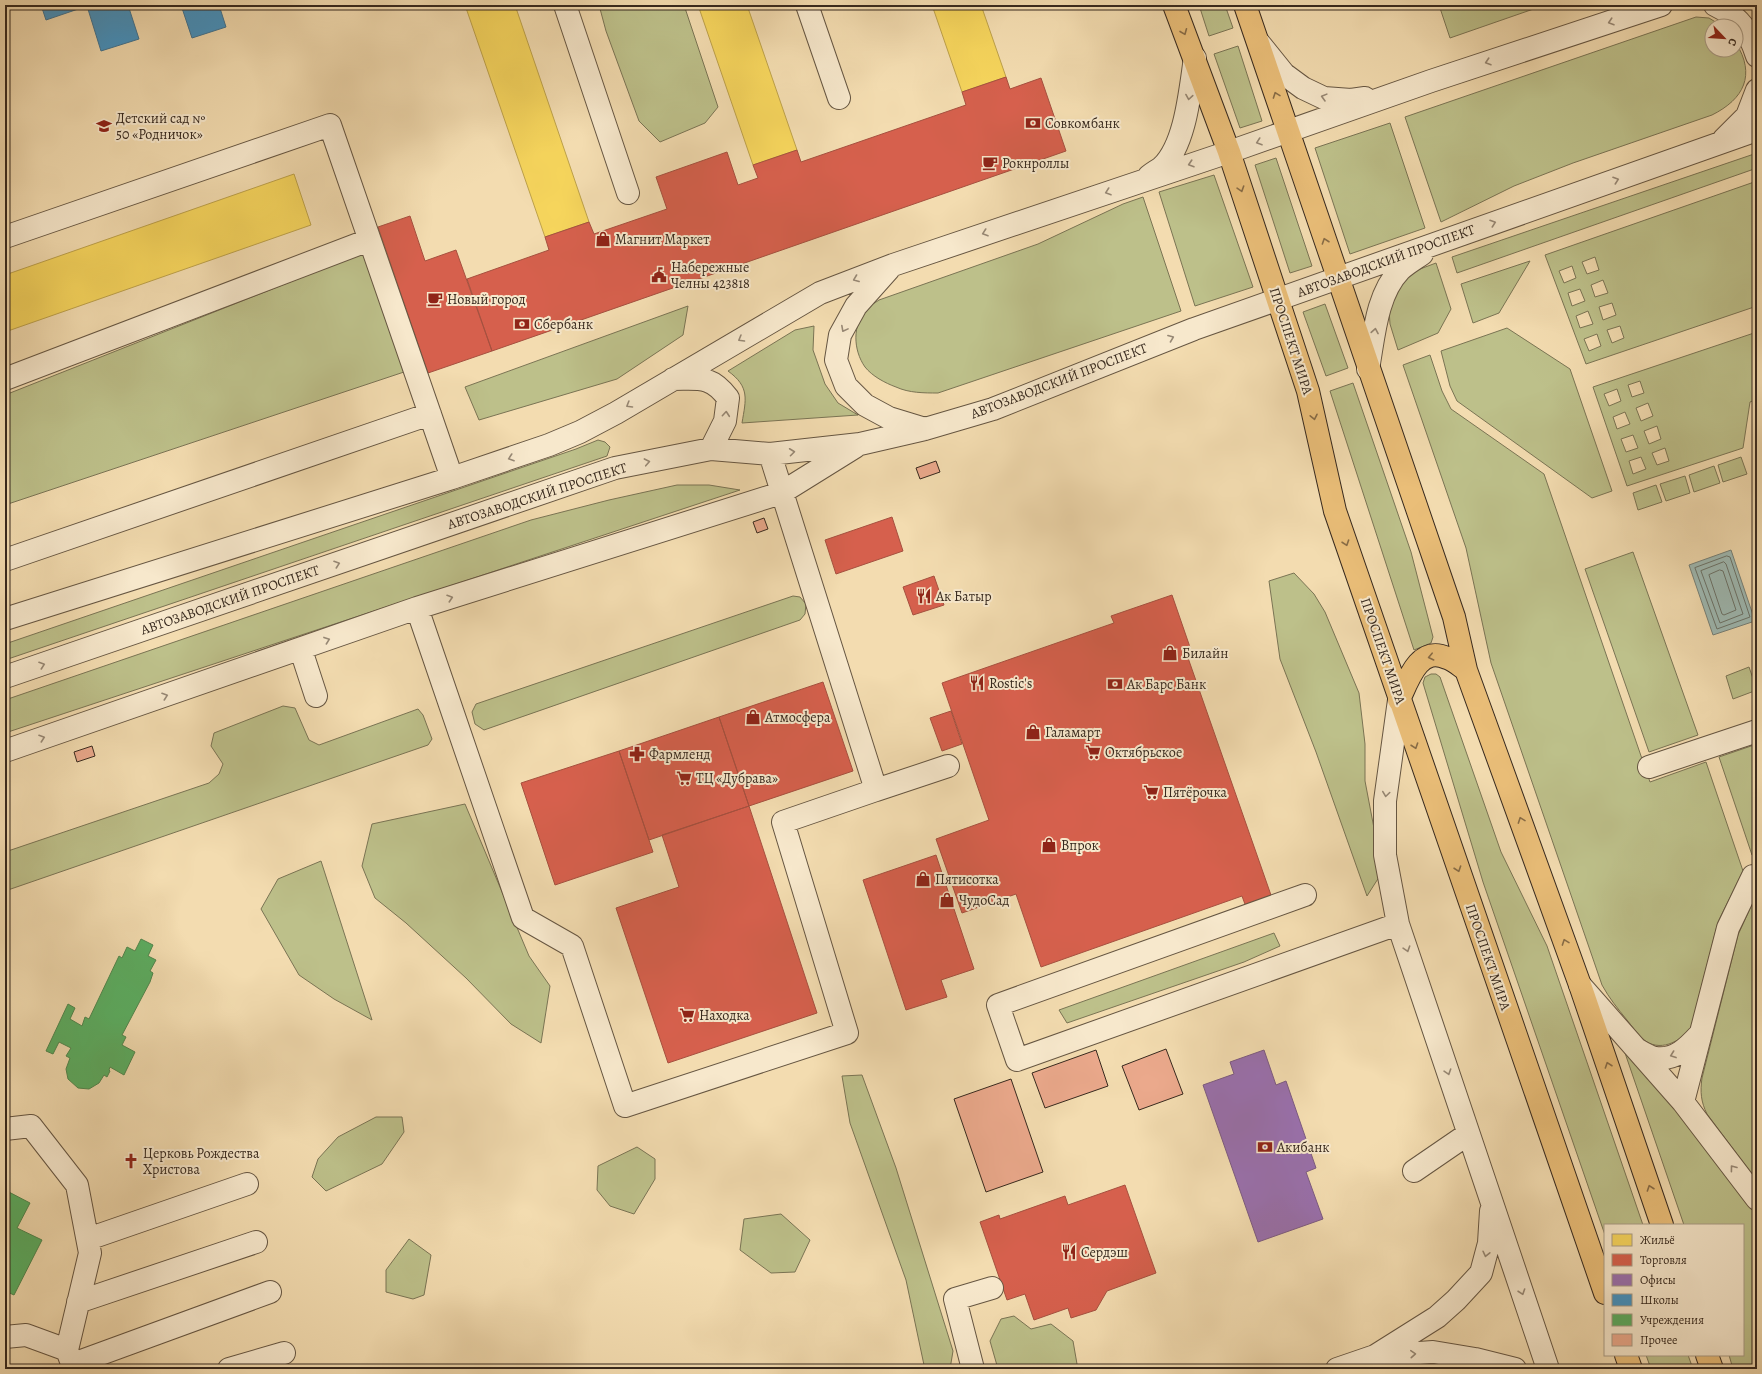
<svg xmlns="http://www.w3.org/2000/svg" width="1762" height="1374" font-family="Alegreya,serif">
<style>
.green{fill:#bdc08a;stroke:#7a7454;fill-rule:evenodd}
.water{fill:#9ebab4;stroke:#758078}
.homes{fill:#f6d55c;stroke:#bda149}
.shops{fill:#d6604d;stroke:#a6503f}
.offices{fill:#9970ab;stroke:#7c5b81}
.schools{fill:#4393c3;stroke:#3f7392}
.public{fill:#5aae61;stroke:#50864d}
.lines{fill:none;stroke-linecap:round;stroke-linejoin:round}
.shore{stroke:#6a7269;stroke-width:1}
.building{fill:#eba98c;stroke:#37291e}
.minor-casing{stroke:#665642;stroke-width:24}
.major-casing{stroke:#37291e;stroke-width:24}
.minor{stroke:#f7e8cc;stroke-width:22}
.major{stroke:#eabe78;stroke-width:22}
.oneway{stroke:#978875}
.oneway2{stroke:#886c46}
.labels{text-anchor:middle;dominant-baseline:central;stroke-width:4;stroke-linejoin:round;paint-order:stroke}
.poi-label{font-size:14px;fill:#37291e;stroke:#f7e8cc;text-anchor:start}
.street-label{font-size:14px;fill:#37291e;stroke:#f7e8cc}
</style>
<rect width="100%" height="100%" fill="#f3dcb0"/>
<filter id="stains"><feTurbulence type="fractalNoise" baseFrequency=".005" numOctaves="4"/><feColorMatrix values="0 0 0 0 .2 0 0 0 0 .09 0 0 0 0 .02 0 0 0 .5 -.17"/></filter>
<radialGradient id="worn" r=".72"><stop offset=".6" stop-color="#630" stop-opacity="0"/><stop offset="1" stop-color="#630" stop-opacity=".3"/></radialGradient>
<!-- green -->
<path class="green" d="M599 5H684L718 107 705 123 660 142 639 121 606 31Z
M1199 5H1225L1233 28 1209 36Z
M1439 5H1545L1450 38Z
M1696 17 1709 18 1722 26H1712V50H1736V43C1756 75 1744 99 1712 115L1573 163 1514 186 1441 222 1405 117Z
M1238 46 1262 121 1240 128 1214 54Z
M1390 123 1425 228 1350 254 1315 148Z
M1757 153V168L1457 273 1452 257Z
M1276 158 1312 266 1290 273 1255 165Z
M1214 175 1253 287 1195 306 1159 192Z
M1757 181V306L1586 364 1545 255ZM1595 257 1599 270 1587 274 1582 262ZM1572 266 1576 278 1564 283 1559 271ZM1603 280 1608 293 1595 297 1591 285ZM1580 289 1585 301 1572 306 1568 293ZM1612 303 1616 315 1603 320 1599 307ZM1588 311 1593 324 1580 328 1576 316ZM1620 326 1624 338 1612 343 1607 330ZM1597 334 1601 346 1589 351 1584 339Z
M1143 197 1181 311 938 393C924 393 909 393 896 387 885 383 872 376 865 367 853 350 852 324 867 309 870 305 875 303 879 300L1038 244 1123 204Z
M363 253 404 372 5 505V395Z
M1530 261 1499 313 1473 323 1461 284Z
M1436 263 1451 309 1438 333 1398 350 1390 324 1389 310 1400 282 1412 272Z
M1325 304 1348 368 1326 376 1303 312Z
M688 306 683 335 617 379 479 420 465 387Z
M814 326 813 350 825 384 838 403 858 415 742 423C746 399 750 387 728 371L795 330Z
M1507 328 1570 369 1612 491 1592 498 1457 401 1450 386 1441 351Z
M1757 332V399L1750 402 1743 448 1627 486 1593 387ZM1640 381 1644 393 1632 397 1628 385ZM1617 389 1621 401 1609 406 1604 394ZM1648 403 1653 416 1641 421 1636 408ZM1625 412 1630 424 1617 429 1613 417ZM1657 426 1661 439 1649 444 1644 431ZM1633 435 1638 448 1626 452 1621 439ZM1665 448 1669 461 1657 465 1652 453ZM1641 457 1646 469 1633 474 1629 461Z
M1430 355 1442 391 1451 409 1544 474 1650 782 1706 762 1743 871 1718 922 1691 1028C1680 1042 1659 1053 1643 1039 1637 1034 1632 1026 1627 1020 1618 1009 1609 998 1602 985L1491 663 1466 548 1403 365Z
M1353 383 1411 552 1433 637 1431 643 1414 650 1330 391Z
M598 440 605 442 610 447 607 456 5 660V644L576 449Z
M1741 457 1747 474 1723 482 1718 465Z
M1714 466 1720 483 1694 492 1689 475Z
M1685 476 1690 493 1666 501 1660 484Z
M677 485H709L740 490 5 733V700L531 520 609 500Z
M1656 485 1662 502 1638 510 1633 493Z
M1633 552 1698 735 1649 752 1585 569Z
M1294 573 1314 594 1325 612 1359 693 1365 744V781L1377 844 1381 874 1367 896 1316 752 1280 659 1269 581Z
M793 596 800 597 806 604 805 614 800 620 484 730 475 724 472 712 476 704Z
M1749 667 1757 690 1733 699 1726 676Z
M1431 674H1436L1440 677 1501 852 1547 946 1643 1225H1605V1235L1483 882 1423 683 1425 677Z
M283 706 295 708 309 740 319 745 418 709 423 715 432 739 428 745 5 891V852L209 783 219 774 223 764 211 746 214 733Z
M1757 744V847L1752 855 1719 757Z
M465 804 529 956 550 986 541 1043 511 1024 466 978 406 923 375 898 362 866 372 824Z
M321 861 372 1020 334 999 299 975 261 909 278 879Z
M1753 902 1757 913V1181L1707 1114C1701 1102 1700 1092 1702 1078L1738 935Z
M1274 933 1280 946 1244 962 1067 1023 1059 1010Z
M1625 1053C1661 1089 1694 1129 1724 1170 1735 1185 1748 1200 1757 1217V1369H1733L1729 1355H1743V1225H1684Z
M862 1075 896 1168 953 1351 950 1369H926L924 1365 906 1280 850 1123 842 1076Z
M376 1117H402L404 1132 382 1164 326 1191 312 1177 318 1159 338 1137Z
M637 1147 655 1159V1179L634 1214 610 1206 597 1190 598 1166Z
M781 1214 810 1240 795 1272 771 1273 740 1250 744 1219Z
M409 1239 431 1255 424 1295 413 1299 386 1292V1270Z
M1014 1316 1031 1329 1051 1324 1073 1341 1077 1364 1073 1369H998L990 1341 1001 1319Z
M1646 1355H1688L1693 1369H1651Z"/>
<!-- water -->
<path class="water" d="M1731 550 1755 621 1713 635 1689 565Z"/>
<!-- homes -->
<path class="homes" d="M465 5H515L589 222 545 237Z
M698 5H747L797 150 753 165Z
M932 5H981L1006 77 962 92Z
M294 174 311 225 5 332V275Z"/>
<!-- shops -->
<path class="shops" d="M1006 77 1010 89 1041 78 1066 151 492 351 467 279 549 250 545 237 589 222 594 234 667 209 656 177 727 152 738 185 758 178 753 165 797 150 801 162 966 105 962 92Z
M410 216 425 261 456 250 492 351 428 373 378 227Z
M892 517 903 551 836 574 825 540Z
M934 576 944 605 913 615 903 587Z
M1172 595 1192 653 1187 655 1272 898 1246 907 1242 896 1041 967 1016 894 962 913 936 839 989 820 942 683 1114 623 1111 616Z
M823 682 853 771 749 806 719 717Z
M951 711 962 744 942 751 930 718Z
M719 717 749 806 649 840 619 751Z
M619 751 653 852 555 885 521 783Z
M749 806 817 1013 668 1063 616 908 679 887 662 835Z
M936 855 974 969 941 980 947 997 906 1010 863 880Z
M1125 1185 1156 1273 1107 1291 1096 1310 1071 1318 1068 1308 1034 1320 1025 1294 1007 1300 980 1222 999 1215 1000 1219 1065 1196 1068 1205Z"/>
<!-- offices -->
<path class="offices" d="M1264 1050 1276 1085 1286 1081 1316 1168 1306 1172 1323 1219 1258 1242 1203 1085 1234 1074 1230 1062Z"/>
<!-- schools -->
<path class="schools" d="M41 5H128L139 39 101 51 87 6 46 20Z
M181 5H219L226 27 192 38Z"/>
<!-- public -->
<path class="public" d="M141 939 153 945 148 956 156 960 150 971 153 973 150 982 122 1035 126 1037 122 1045 135 1052 124 1075 110 1067 109 1070 110 1071 107 1077 104 1075 99 1083 89 1089 78 1088 68 1079 66 1069 70 1058 66 1056 71 1048 59 1042 53 1054 46 1051 68 1004 75 1008 70 1019 82 1026 85 1017 89 1019 119 956 122 958 127 947 135 951Z
M5 1190 30 1203 17 1228 42 1240 14 1295 5 1291Z"/>
<g class="lines">
<!-- shore -->
<path class="shore" d="M1727 556 1730 557 1750 617 1717 629 1695 568Z
M1724 562 1726 564 1743 614 1720 623 1701 571Z
M1720 570 1723 571 1736 610 1724 615 1722 614 1709 575Z"/>
</g>
<!-- building -->
<path class="building" d="M936 461 940 472 920 479 916 468Z
M764 518 768 529 757 533 753 522Z
M92 746 95 756 77 762 74 752Z
M1166 1049 1183 1094 1139 1110 1122 1066Z
M1096 1050 1108 1086 1045 1108 1032 1073Z
M1011 1079 1043 1172 986 1192 954 1099Z"/>
<g class="lines">
<!-- minor casing -->
<g class="minor-casing">
<path id="minor" d="M565 5 628 193
M807 5 839 98
M1715 5C1740 17 1749 31 1757 56
M1259 43 1284 74 1303 88 1324 98 1351 100 1365 98
M1724 139 1747 116 1757 90
M1149 176C1153 173 1158 170 1162 167 1186 144 1190 90 1195 58
M5 237 330 125 452 478
M889 269 856 306 840 335 836 360 846 386 865 405 889 418 925 429
M1368 369C1374 337 1376 295 1400 270 1406 264 1415 259 1422 254
M5 379 369 240
M673 379C699 379 711 375 728 398L725 421 711 449
M770 454 876 790 948 766
M5 560 430 414
M417 608 523 918 572 946 625 1106 847 1033 783 822 876 790
M5 619 452 478 549 445 580 432 616 413 820 293 893 265 1229 152 1431 81 1661 5
M301 650 316 696
M5 677 615 468 711 449 770 454 860 444 925 429 993 409 1194 329 1757 130
M1399 700 1385 801V855L1398 924 1548 1369
M5 751 417 608 781 493 855 447
M1649 767 1757 731
M1305 895 998 1005 1017 1060 1398 924
M1580 985 1683 1102 1757 1199
M1638 1050C1643 1053 1650 1057 1655 1058 1676 1061 1689 1046 1701 1033
M1683 1102 1728 928 1753 876
M5 1129 31 1126 77 1185 90 1253 67 1350 74 1369
M1414 1171 1468 1134
M88 1239 247 1184
M78 1302 256 1242
M5 1337 26 1335 67 1350
M1378 1356 1433 1352 1475 1359 1515 1369
M73 1364 270 1292
M229 1369 284 1353
M973 1369 955 1299 992 1288
M1337 1369 1375 1356 1437 1317 1456 1300 1481 1273 1489 1243 1491 1211"/>
</g>
<!-- major casing -->
<g class="major-casing">
<path id="major" d="M1174 5 1229 152 1308 391 1335 511 1605 1293
M1245 5 1454 617 1466 670 1580 985 1662 1225
M1399 700C1408 680 1419 645 1447 658 1454 660 1460 666 1466 670
M1626 1355 1631 1369
M1707 1355 1712 1369"/>
</g>
<!-- minor -->
<use href="#minor" class="minor"/>
<!-- major -->
<use href="#major" class="major"/>
</g>
<!-- one-way arrows -->
<defs><path id="oneway-chevron" d="M-2-3.5L2.5 0L-2 3.5" fill="none" stroke-width="1.6" stroke-linecap="round" stroke-linejoin="round"/></defs>
<g class="oneway">
<use href="#oneway-chevron" transform="translate(1611 22) rotate(162)"/>
<use href="#oneway-chevron" transform="translate(1488 62) rotate(162)"/>
<use href="#oneway-chevron" transform="translate(1189 97) rotate(99)"/>
<use href="#oneway-chevron" transform="translate(1324 97) rotate(-165)"/>
<use href="#oneway-chevron" transform="translate(1259 142) rotate(161)"/>
<use href="#oneway-chevron" transform="translate(1191 164) rotate(162)"/>
<use href="#oneway-chevron" transform="translate(1616 180) rotate(-19)"/>
<use href="#oneway-chevron" transform="translate(1108 192) rotate(161)"/>
<use href="#oneway-chevron" transform="translate(1493 223) rotate(-19)"/>
<use href="#oneway-chevron" transform="translate(985 233) rotate(161)"/>
<use href="#oneway-chevron" transform="translate(856 279) rotate(159)"/>
<use href="#oneway-chevron" transform="translate(844 329) rotate(118)"/>
<use href="#oneway-chevron" transform="translate(1375 331) rotate(-80)"/>
<use href="#oneway-chevron" transform="translate(1171 338) rotate(-21)"/>
<use href="#oneway-chevron" transform="translate(741 339) rotate(150)"/>
<use href="#oneway-chevron" transform="translate(629 405) rotate(149)"/>
<use href="#oneway-chevron" transform="translate(726 414) rotate(-85)"/>
<use href="#oneway-chevron" transform="translate(792 452) rotate(-7)"/>
<use href="#oneway-chevron" transform="translate(511 458) rotate(161)"/>
<use href="#oneway-chevron" transform="translate(647 462) rotate(-11)"/>
<use href="#oneway-chevron" transform="translate(337 564) rotate(-19)"/>
<use href="#oneway-chevron" transform="translate(450 598) rotate(-18)"/>
<use href="#oneway-chevron" transform="translate(327 640) rotate(-20)"/>
<use href="#oneway-chevron" transform="translate(42 665) rotate(-19)"/>
<use href="#oneway-chevron" transform="translate(165 696) rotate(-19)"/>
<use href="#oneway-chevron" transform="translate(42 738) rotate(-19)"/>
<use href="#oneway-chevron" transform="translate(1386 794) rotate(98)"/>
<use href="#oneway-chevron" transform="translate(1407 949) rotate(72)"/>
<use href="#oneway-chevron" transform="translate(1673 1055) rotate(160)"/>
<use href="#oneway-chevron" transform="translate(1448 1072) rotate(72)"/>
<use href="#oneway-chevron" transform="translate(1733 1168) rotate(-127)"/>
<use href="#oneway-chevron" transform="translate(1486 1254) rotate(103)"/>
<use href="#oneway-chevron" transform="translate(1522 1292) rotate(71)"/>
<use href="#oneway-chevron" transform="translate(1413 1354) rotate(-4)"/>
</g>
<g class="oneway2">
<use href="#oneway-chevron" transform="translate(1184 32) rotate(68)"/>
<use href="#oneway-chevron" transform="translate(1276 95) rotate(-110)"/>
<use href="#oneway-chevron" transform="translate(1241 189) rotate(72)"/>
<use href="#oneway-chevron" transform="translate(1325 241) rotate(-109)"/>
<use href="#oneway-chevron" transform="translate(1314 417) rotate(78)"/>
<use href="#oneway-chevron" transform="translate(1346 543) rotate(71)"/>
<use href="#oneway-chevron" transform="translate(1431 657) rotate(167)"/>
<use href="#oneway-chevron" transform="translate(1415 746) rotate(71)"/>
<use href="#oneway-chevron" transform="translate(1521 820) rotate(-110)"/>
<use href="#oneway-chevron" transform="translate(1458 869) rotate(71)"/>
<use href="#oneway-chevron" transform="translate(1565 942) rotate(-110)"/>
<use href="#oneway-chevron" transform="translate(1608 1065) rotate(-109)"/>
<use href="#oneway-chevron" transform="translate(1650 1188) rotate(-109)"/>
</g>
<!-- icons -->
<defs>
<g id="bank-bare" transform="scale(1.2)"><path d="M-6-4H6V4H-6ZM0-2.3a2.3 2.3 0 1 0 0 4.6a2.3 2.3 0 1 0 0-4.6Z" fill="#8f2418" stroke="#f7e8cc" stroke-width="2.5" paint-order="stroke"/></g>
<g id="school-bare" transform="scale(1.2)"><path d="M0-5L7-2L0 1L-7-2ZM-4 1L0 2.5L4 1V4Q0 6-4 4Z" fill="#8f2418" stroke="#f7e8cc" stroke-width="2.5" paint-order="stroke"/></g>
<g id="cafe-bare" transform="scale(1.2)"><path d="M-5.5-4.5H6V0H3Q3 3.5 0 3.5H-2.5Q-5.5 3.5-5.5 0ZM3-3.2v2h1.7v-2ZM-6 4.5H4V6H-6Z" fill="#8f2418" stroke="#f7e8cc" stroke-width="2.5" paint-order="stroke"/></g>
<g id="shop-bare" transform="scale(1.2)"><path d="M-5-2.5h2.3a2.7 3.5 0 0 1 5.4 0H5L5.5 6h-11ZM-1.5-2.5h3a1.5 2.3 0 0 0-3 0Z" fill="#8f2418" stroke="#f7e8cc" stroke-width="2.5" paint-order="stroke"/></g>
<g id="civic-bare" transform="scale(1.2)"><path d="M-.6-6.5H3V-4.5H.6V-3L4-1V1h2V6H-6V1h2V-1L-.6-3ZM-1.2 2.5V6h2.4V2.5Z" fill="#8f2418" stroke="#f7e8cc" stroke-width="2.5" paint-order="stroke"/></g>
<g id="restaurant-bare" transform="scale(1.2)"><path d="M-5-6h1v4h1v-4h1v4h1v-4h1v5L-1.5 .5V6h-2V.5L-5-1ZM5-6V6H3V1.5H1.5Q1.5-4 5-6Z" fill="#8f2418" stroke="#f7e8cc" stroke-width="2.5" paint-order="stroke"/></g>
<g id="supermarket-bare" transform="scale(1.2)"><path d="M-6-5.5h2.5l.6 2H6L4.5 2H-2.5L-4.4-4H-6ZM-1.5 3.2a1.3 1.3 0 1 0 .1 0ZM3 3.2a1.3 1.3 0 1 0 .1 0Z" fill="#8f2418" stroke="#f7e8cc" stroke-width="2.5" paint-order="stroke"/></g>
<g id="pharmacy-bare" transform="scale(1.2)"><path d="M-2-6h4v4h4v4h-4v4h-4v-4h-4v-4h4Z" fill="#8f2418" stroke="#f7e8cc" stroke-width="2.5" paint-order="stroke"/></g>
<g id="church-bare" transform="scale(1.2)"><path d="M-1.2-6h2.4v3.5h3.3v2.4h-3.3V6h-2.4V-.1h-3.3v-2.4h3.3Z" fill="#8f2418" stroke="#f7e8cc" stroke-width="2.5" paint-order="stroke"/></g>
</defs>
<g fill-rule="evenodd">
<use href="#bank-bare" x="1033" y="123"/>
<use href="#school-bare" x="104" y="126"/>
<use href="#cafe-bare" x="990" y="163"/>
<use href="#shop-bare" x="603" y="239"/>
<use href="#civic-bare" x="659" y="275"/>
<use href="#cafe-bare" x="435" y="299"/>
<use href="#bank-bare" x="522" y="324"/>
<use href="#restaurant-bare" x="924" y="596"/>
<use href="#shop-bare" x="1170" y="653"/>
<use href="#restaurant-bare" x="977" y="683"/>
<use href="#bank-bare" x="1115" y="684"/>
<use href="#shop-bare" x="753" y="717"/>
<use href="#shop-bare" x="1033" y="732"/>
<use href="#supermarket-bare" x="1093" y="752"/>
<use href="#pharmacy-bare" x="637" y="754"/>
<use href="#supermarket-bare" x="684" y="778"/>
<use href="#supermarket-bare" x="1151" y="792"/>
<use href="#shop-bare" x="1049" y="845"/>
<use href="#shop-bare" x="923" y="879"/>
<use href="#shop-bare" x="947" y="900"/>
<use href="#supermarket-bare" x="687" y="1015"/>
<use href="#bank-bare" x="1265" y="1147"/>
<use href="#church-bare" x="131" y="1161"/>
<use href="#restaurant-bare" x="1069" y="1252"/>
</g>
<g class="labels">
<!-- poi labels -->
<g class="poi-label">
<text x="116" y="118">Детский сад №<tspan x="116" dy="16">50 «Родничок»</tspan></text>
<text x="1045" y="123">Совкомбанк</text>
<text x="1002" y="163">Рокнроллы</text>
<text x="615" y="239">Магнит Маркет</text>
<text x="671" y="267">Набережные<tspan x="671" dy="16">Челны 423818</tspan></text>
<text x="447" y="299">Новый город</text>
<text x="534" y="324">Сбербанк</text>
<text x="936" y="596">Ак Батыр</text>
<text x="1182" y="653">Билайн</text>
<text x="989" y="683">Rostic's</text>
<text x="1127" y="684">Ак Барс Банк</text>
<text x="765" y="717">Атмосфера</text>
<text x="1045" y="732">Галамарт</text>
<text x="1105" y="752">Октябрьское</text>
<text x="649" y="754">Фармленд</text>
<text x="696" y="778">ТЦ «Дубрава»</text>
<text x="1163" y="792">Пятёрочка</text>
<text x="1061" y="845">Впрок</text>
<text x="935" y="879">Пятисотка</text>
<text x="959" y="900">ЧудоСад</text>
<text x="699" y="1015">Находка</text>
<text x="1277" y="1147">Акибанк</text>
<text x="143" y="1153">Церковь Рождества<tspan x="143" dy="16">Христова</tspan></text>
<text x="1081" y="1252">Сердэш</text>
</g>
<!-- street labels -->
<g class="street-label">
<text transform="translate(1386 261) rotate(-20)">АВТОЗАВОДСКИЙ ПРОСПЕКТ</text>
<text transform="translate(1291 341) rotate(72)">ПРОСПЕКТ МИРА</text>
<text transform="translate(1059 381) rotate(-21)">АВТОЗАВОДСКИЙ ПРОСПЕКТ</text>
<text transform="translate(537 496) rotate(-18)">АВТОЗАВОДСКИЙ ПРОСПЕКТ</text>
<text transform="translate(230 600) rotate(-19)">АВТОЗАВОДСКИЙ ПРОСПЕКТ</text>
<text transform="translate(1383 651) rotate(71)">ПРОСПЕКТ МИРА</text>
<text transform="translate(1488 957) rotate(71)">ПРОСПЕКТ МИРА</text>
</g>
</g>
<!-- margin -->
<rect width="1762" height="1374" fill="none" stroke="#f3dcb0" stroke-width="20"/>
<rect x="6" y="6" width="1750" height="1362" fill="none" stroke="#37291e" stroke-width="2"/>
<rect x="10" y="10" width="1742" height="1354" fill="none" stroke="#37291e"/>
<!-- legend -->
<rect x="1604" y="1224" width="140" height="132" fill="#f7e8cc" stroke="#aa9c86"/>
<rect x="1612" y="1234" width="20" height="12" fill="#f6d55c" stroke="#aa9c86"/>
<text x="1640" y="1244" font-size="12" fill="#37291e">Жильё</text>
<rect x="1612" y="1254" width="20" height="12" fill="#d6604d" stroke="#aa9c86"/>
<text x="1640" y="1264" font-size="12" fill="#37291e">Торговля</text>
<rect x="1612" y="1274" width="20" height="12" fill="#9970ab" stroke="#aa9c86"/>
<text x="1640" y="1284" font-size="12" fill="#37291e">Офисы</text>
<rect x="1612" y="1294" width="20" height="12" fill="#4393c3" stroke="#aa9c86"/>
<text x="1640" y="1304" font-size="12" fill="#37291e">Школы</text>
<rect x="1612" y="1314" width="20" height="12" fill="#5aae61" stroke="#aa9c86"/>
<text x="1640" y="1324" font-size="12" fill="#37291e">Учреждения</text>
<rect x="1612" y="1334" width="20" height="12" fill="#eba98c" stroke="#aa9c86"/>
<text x="1640" y="1344" font-size="12" fill="#37291e">Прочее</text>
<!-- north arrow -->
<g transform="translate(1724 38) rotate(115)"><circle r="19" fill="#f7e8cc" stroke="#aa9c86"/>
<path d="M0-3L7 15L0 10L-7 15Z" fill="#8f2418"/>
<text y="-6" font-size="11" font-weight="bold" text-anchor="middle" fill="#37291e">С</text>
</g>
<rect width="100%" height="100%" filter="url(#stains)"/>
<rect width="100%" height="100%" fill="url(#worn)"/>
</svg>
